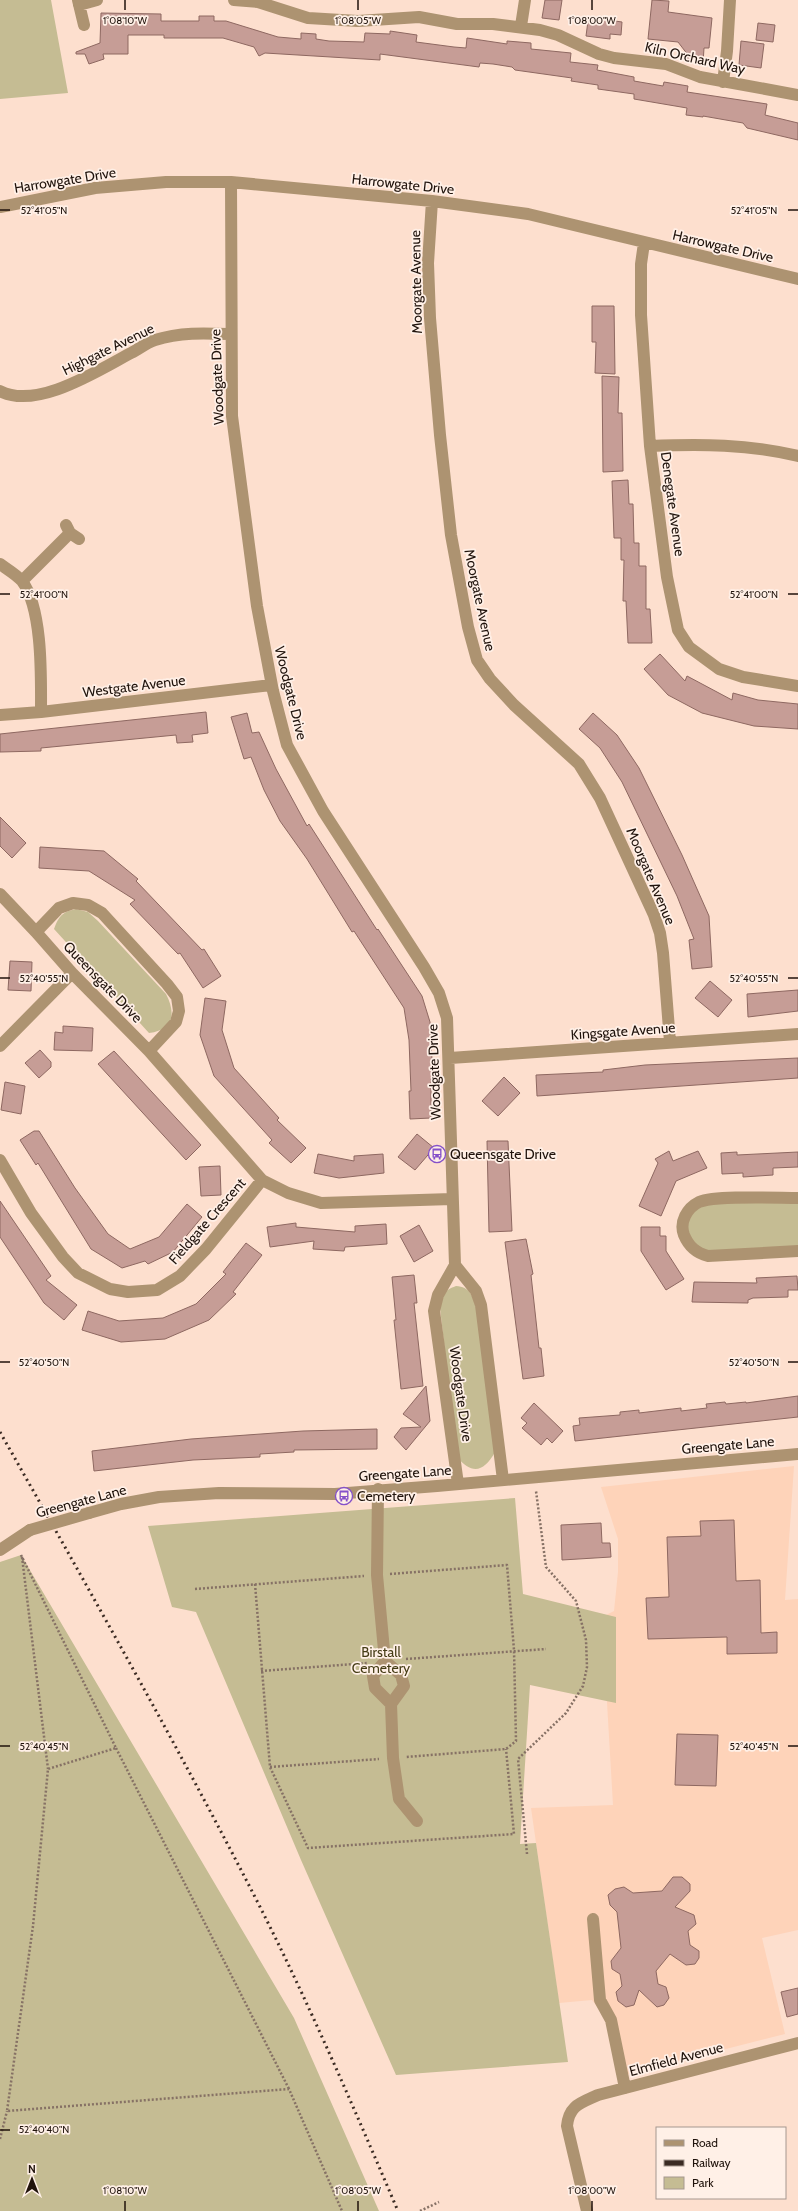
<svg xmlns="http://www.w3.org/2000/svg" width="798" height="2211" font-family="Cabin,sans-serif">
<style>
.built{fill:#fed3b9}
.green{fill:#c5bc93}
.building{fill:#c69d96;stroke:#8e6861}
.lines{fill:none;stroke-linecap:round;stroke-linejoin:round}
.path{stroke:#867165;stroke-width:2.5;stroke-dasharray:2 2;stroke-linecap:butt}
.minor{stroke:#ad9371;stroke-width:12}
.rail{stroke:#3b2b23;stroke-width:3;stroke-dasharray:2 4;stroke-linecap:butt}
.minor-bridge{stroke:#ad9371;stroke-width:12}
.ticks{fill:none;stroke:#20130c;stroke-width:1.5}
.labels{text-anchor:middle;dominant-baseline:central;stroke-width:3.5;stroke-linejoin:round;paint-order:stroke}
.street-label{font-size:14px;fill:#20130c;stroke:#fff0e7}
.poi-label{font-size:14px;fill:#20130c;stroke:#fff0e7;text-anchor:start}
.park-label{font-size:14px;fill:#453c15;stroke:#fff0e7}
.ticks-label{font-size:10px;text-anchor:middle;fill:#20130c;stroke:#fff0e7;stroke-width:3.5;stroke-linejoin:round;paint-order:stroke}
</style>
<rect width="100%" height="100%" fill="#fddfce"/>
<!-- built -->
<path class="built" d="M794 1466 785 1600 798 1599V1930L762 1938 785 2034 620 2076 610 2023 592 2000 559 2003 531 1808 613 1805 602 1617 614 1611 618 1572V1539L601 1487Z"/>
<!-- green -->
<path class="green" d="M0 0H51L68 93 0 99Z
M76 909 88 912 98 921 166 994C176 1013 174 1030 149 1033L54 929C59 916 62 912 76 909Z
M798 1198V1251L708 1256 690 1247 685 1215 700 1202Z
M456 1286C470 1287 472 1295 476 1307L495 1452C484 1472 472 1475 457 1457L440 1308C441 1295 443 1291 456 1286Z
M515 1498 523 1594 616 1617V1703L530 1685 520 1844 536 1843 568 2062 396 2075 301 1860 196 1612 172 1607 148 1526Z
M21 1555 294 2018 379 2211H0V1562Z"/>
<!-- building -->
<path class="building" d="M545 0H562L559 20 542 18Z
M652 0 669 1 668 12 712 18 709 48H704L703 63 687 61 688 55 678 42 648 39Z
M101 13 161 14V21H199V16H214V21H226L278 37 301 39V33L316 34V39L329 41 364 42 365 33 390 34V31L417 35 416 42 454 47 466 48 467 38 507 44V41L531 43V49L571 53 570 62 598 65 597 70 634 77V81L663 86 664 82 688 86 687 92 767 104 765 115 798 123V140L747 128 743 123 703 116V117L686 115 687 108 634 99V94L598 89V85L571 81 572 78 515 70 512 67 493 64 480 63 479 67 380 54V60L265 53 259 56 254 47 223 38H164V35H128V54H103L104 59 89 64 85 54H76V52L100 43Z
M601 19 622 22 621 35 610 34V39L586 36 588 21 601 22Z
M758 23 775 25 773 42 756 40Z
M741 41 764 44 761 68 739 65Z
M592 306H614L615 374 595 373 596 342H592Z
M602 376 619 377 618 413H622L623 471 603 472Z
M628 480 629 504H633L634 543H639V566H646V609H650L652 643H628L626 601H623L624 560H621V538H614L612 481Z
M660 654 685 681 687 676 732 700 733 693 758 700 798 704V729L754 726 702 713 668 695 644 669Z
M206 712 208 733 192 735 193 742 177 743 176 735 41 748V751L0 752V734Z
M247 713 252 733 259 732 276 769 307 826 309 824 377 930 378 929 422 996 430 1022 433 1079H431V1118L410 1119 409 1091H411L409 1040 404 1008 354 931 352 932 307 859 280 821 264 790 251 757 244 759 231 717Z
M593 713 617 735 639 768 682 855 709 916 712 967 692 969 689 940 694 939 677 896 622 782 600 748 579 729Z
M0 817 26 843 12 858 0 846Z
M40 847 104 851 138 879 136 881 202 950 204 949 221 976 203 988 180 953 178 954 130 904 135 900 89 871 39 868Z
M10 961 32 962 31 991 8 990Z
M710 981 732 1000 718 1017 695 998Z
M798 990V1011L748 1017 747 994Z
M205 998 226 1001 222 1030 234 1068 279 1118 277 1120 306 1148 291 1163 269 1143 272 1140 214 1076 200 1035Z
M63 1026 93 1028 92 1051 54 1050 55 1032 63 1033Z
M40 1050 51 1062V1067L39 1078 25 1063Z
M114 1051 201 1145 186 1160 98 1064Z
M798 1058V1078L537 1096 536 1075 603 1072V1070L645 1065Z
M504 1077 520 1093 498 1116 482 1101Z
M5 1082 25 1086 21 1114 1 1110Z
M34 1131H39L75 1188 108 1234 130 1249 159 1237 187 1204 202 1217 173 1252 148 1264 145 1261 122 1268 91 1249 38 1163 36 1165 20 1140Z
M417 1134 434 1148 415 1170 398 1157Z
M487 1141H508L512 1231 489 1232Z
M669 1151 673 1161 698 1151 707 1168 676 1181 661 1216 639 1206 658 1163 655 1159Z
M737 1152V1155L798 1152V1167L773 1168V1175L743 1177V1173L722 1174 721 1153Z
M318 1154 354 1161V1156L383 1154 384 1173 339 1178 314 1173Z
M220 1166 221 1195 201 1196 199 1167Z
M0 1201 51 1276 46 1280 77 1305 64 1320 44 1303 0 1237Z
M296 1223V1227L355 1232V1226L386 1224 387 1244 345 1247 344 1251 313 1249 314 1241 270 1247 267 1227Z
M419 1225 433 1251 414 1262 400 1236Z
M641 1227H660V1236H666V1251L684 1279 666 1290 641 1251Z
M526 1239 533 1274 531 1275 539 1348H541L544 1376 523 1379 505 1242Z
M246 1243 262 1255 233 1292 236 1294 209 1320 165 1339 121 1342 82 1330 88 1311 119 1321 163 1318 196 1304 226 1274 223 1272Z
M414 1275 417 1303H414L423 1386 401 1389 394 1320H396L392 1277Z
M797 1276 798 1290H788V1297L753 1298 748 1300V1303L692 1302 694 1282 757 1283 756 1278Z
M426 1386 430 1421 406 1450 394 1437 401 1428 421 1427 403 1414Z
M798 1396V1417L575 1441 573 1426 580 1425 579 1418 620 1415V1412L639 1410V1413L681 1408V1411L707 1408 706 1404 725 1402 726 1404 746 1402V1403Z
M534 1403 563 1431 552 1443 547 1438 541 1445 522 1428 527 1423 521 1418Z
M377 1429V1449L294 1450V1452L260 1454V1457L193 1460 94 1471 92 1451 191 1439 303 1431Z
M734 1520 736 1581 760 1580 761 1633 777 1632V1653L727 1654V1637L648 1639 646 1598 669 1597 667 1537 701 1536 700 1521Z
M601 1523 602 1543H610L611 1557 562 1560 561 1525Z
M677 1734 718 1735 716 1786 675 1785Z
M673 1877H682L690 1884V1891L675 1907 694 1915 696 1924 688 1931 690 1945 699 1951V1958L695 1964 686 1965 670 1954 656 1971 658 1984 666 1987 669 1998 664 2005 657 2007 639 1990 634 2005 626 2007 618 2001 616 1992 622 1986 620 1974 612 1969 611 1961 621 1948 617 1912 610 1905 608 1895 615 1889 624 1887 633 1893 662 1891Z
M798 1988V2014L787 2017 781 1992Z"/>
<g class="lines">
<!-- path -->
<path class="path" d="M21 1555 116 1748 48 1769 33 1926 7 2111 289 2089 342 2211
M22 1557 48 1769
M390 1574 507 1565 514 1650 516 1741 506 1749 406 1757
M255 1584 270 1767 308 1848 514 1834 506 1749
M195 1589 364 1576
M406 1659 546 1649
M261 1671 367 1663
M116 1748 289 2089
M270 1767 379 1759
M527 1854 518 1759 566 1713 583 1686 587 1667 586 1640 576 1601 546 1567 536 1491
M0 2139 7 2111
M420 2211 439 2202"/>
<!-- minor -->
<path class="minor" d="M78 0 84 25
M234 0 258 2 308 18 358 21 419 17 457 24H493L540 30 558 35 599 54 614 58 666 64 700 77 798 95
M79 5 97 0
M521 26 525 0
M723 82 727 51 730 0
M231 182 232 416 257 606 273 691 287 745 323 811 424 967 439 993 447 1018 455 1265 438 1295 434 1311 458 1484
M432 201 428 263 430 318 440 435 451 535 468 627 477 660 490 679 514 705 579 764 600 798 654 915 660 933 663 953 670 1042
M0 207 95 188 166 182H231L432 201 528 214 798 279
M644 243 641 264V315L650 446 667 577 678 630 689 647 719 669 743 677 798 686
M0 391C37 410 97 371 131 353 139 349 146 343 155 340 180 332 204 333 230 334
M650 446C701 444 748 444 798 456
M66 525 70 533 79 539
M0 564C7 569 17 575 22 581 43 609 41 678 41 712
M22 581 70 533
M0 715 41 712 271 685
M0 894 36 932 72 973 149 1051 262 1180 288 1193 321 1203 452 1199
M36 932 59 908 73 903 88 905 102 913 167 984 177 997 179 1011 176 1022 149 1051
M0 1046 72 973
M450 1058 798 1034
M0 1160 31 1213 63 1257 78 1273 110 1289 128 1292 157 1290 180 1276 206 1249 262 1180
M798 1198C777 1198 716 1195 699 1202 687 1208 679 1222 684 1235 689 1247 696 1253 708 1256L798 1251
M455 1265 476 1291 481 1305 503 1480
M378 1489 377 1575 385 1661 401 1675 404 1686 391 1704 393 1758 399 1799 417 1821
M89 1513 121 1504 159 1497 219 1493 335 1494 437 1486 798 1454
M0 1550 30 1530
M385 1661 373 1676 375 1688 391 1704
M593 1919 600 2000 611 2020 625 2088
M587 2211 567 2126C569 2105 581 2103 598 2095L798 2043"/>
<!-- rail -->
<path class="rail" d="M0 1432C87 1586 175 1741 256 1899 308 2001 353 2106 398 2211"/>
<!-- minor-bridge -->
<path class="minor-bridge" d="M30 1530 89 1513"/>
</g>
<!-- ticks -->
<path class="ticks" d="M125 0V10M358 0V10M592 0V10M0 210H10M788 210H798M0 594H10M788 594H798M0 978H10M788 978H798M0 1362H10M788 1362H798M0 1746H10M788 1746H798M0 2130H10M125 2201V2211M358 2201V2211M592 2201V2211"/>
<!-- icons -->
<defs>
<g id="bus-ring" transform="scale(0.9)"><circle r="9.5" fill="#fff0e7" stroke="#8551c9" stroke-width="1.5"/><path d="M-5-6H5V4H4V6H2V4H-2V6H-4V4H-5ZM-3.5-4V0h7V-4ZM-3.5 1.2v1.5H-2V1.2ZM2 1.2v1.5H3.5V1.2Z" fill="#8551c9"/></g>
</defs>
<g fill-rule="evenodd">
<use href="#bus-ring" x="437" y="1154"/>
<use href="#bus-ring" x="344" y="1496"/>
</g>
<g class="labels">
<!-- street labels -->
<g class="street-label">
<text transform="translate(695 58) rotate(13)">Kiln Orchard Way</text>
<text transform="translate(65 180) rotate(-9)">Harrowgate Drive</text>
<text transform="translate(403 184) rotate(6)">Harrowgate Drive</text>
<text transform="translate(723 246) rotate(13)">Harrowgate Drive</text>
<text transform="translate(416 282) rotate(-91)">Moorgate Avenue</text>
<text transform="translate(108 349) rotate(-26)">Highgate Avenue</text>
<text transform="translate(217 377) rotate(-92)">Woodgate Drive</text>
<text transform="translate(673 504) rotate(82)">Denegate Avenue</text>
<text transform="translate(480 600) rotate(78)">Moorgate Avenue</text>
<text transform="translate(134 686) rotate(-7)">Westgate Avenue</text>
<text transform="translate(291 693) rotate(76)">Woodgate Drive</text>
<text transform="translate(651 876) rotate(67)">Moorgate Avenue</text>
<text transform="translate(103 982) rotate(46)">Queensgate Drive</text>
<text transform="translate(623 1031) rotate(-4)">Kingsgate Avenue</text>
<text transform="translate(434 1072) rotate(-92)">Woodgate Drive</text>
<text transform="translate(207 1221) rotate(-49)">Fieldgate Crescent</text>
<text transform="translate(461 1394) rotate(82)">Woodgate Drive</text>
<text transform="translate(728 1445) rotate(-5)">Greengate Lane</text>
<text transform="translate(405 1473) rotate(-4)">Greengate Lane</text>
<text transform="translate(81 1501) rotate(-15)">Greengate Lane</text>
<text transform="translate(676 2059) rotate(-15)">Elmfield Avenue</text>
</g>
<!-- poi labels -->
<g class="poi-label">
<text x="450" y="1154">Queensgate Drive</text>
<text x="357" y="1496">Cemetery</text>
</g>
<!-- park labels -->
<g class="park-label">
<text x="381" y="1652">Birstall<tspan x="381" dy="16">Cemetery</tspan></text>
</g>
</g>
<g class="ticks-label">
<text x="125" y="24">1°08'10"W</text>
<text x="358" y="24">1°08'05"W</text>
<text x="592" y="24">1°08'00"W</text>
<text x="44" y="214">52°41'05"N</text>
<text x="754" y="214">52°41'05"N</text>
<text x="44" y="598">52°41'00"N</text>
<text x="754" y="598">52°41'00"N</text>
<text x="44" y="982">52°40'55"N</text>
<text x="754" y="982">52°40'55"N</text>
<text x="44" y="1366">52°40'50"N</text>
<text x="754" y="1366">52°40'50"N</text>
<text x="44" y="1750">52°40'45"N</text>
<text x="754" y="1750">52°40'45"N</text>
<text x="44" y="2133">52°40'40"N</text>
<text x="125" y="2194">1°08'10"W</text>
<text x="358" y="2194">1°08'05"W</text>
<text x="592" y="2194">1°08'00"W</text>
</g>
<!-- legend -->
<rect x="656" y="2127" width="130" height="72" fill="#fff0e7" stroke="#a6988f"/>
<rect x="664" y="2140" width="20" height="6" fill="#ad9371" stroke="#a6988f"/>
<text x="692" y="2147" font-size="12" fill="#20130c">Road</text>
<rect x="664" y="2160" width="20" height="6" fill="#3b2b23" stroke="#a6988f"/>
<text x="692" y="2167" font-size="12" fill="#20130c">Railway</text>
<rect x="664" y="2177" width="20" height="12" fill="#c5bc93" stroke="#a6988f"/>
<text x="692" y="2187" font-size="12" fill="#20130c">Park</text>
<!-- north arrow -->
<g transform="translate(32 2179)" stroke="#fff0e7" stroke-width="3" paint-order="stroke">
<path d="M0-3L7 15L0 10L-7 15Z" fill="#20130c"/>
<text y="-6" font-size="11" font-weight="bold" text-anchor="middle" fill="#20130c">N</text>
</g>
</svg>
